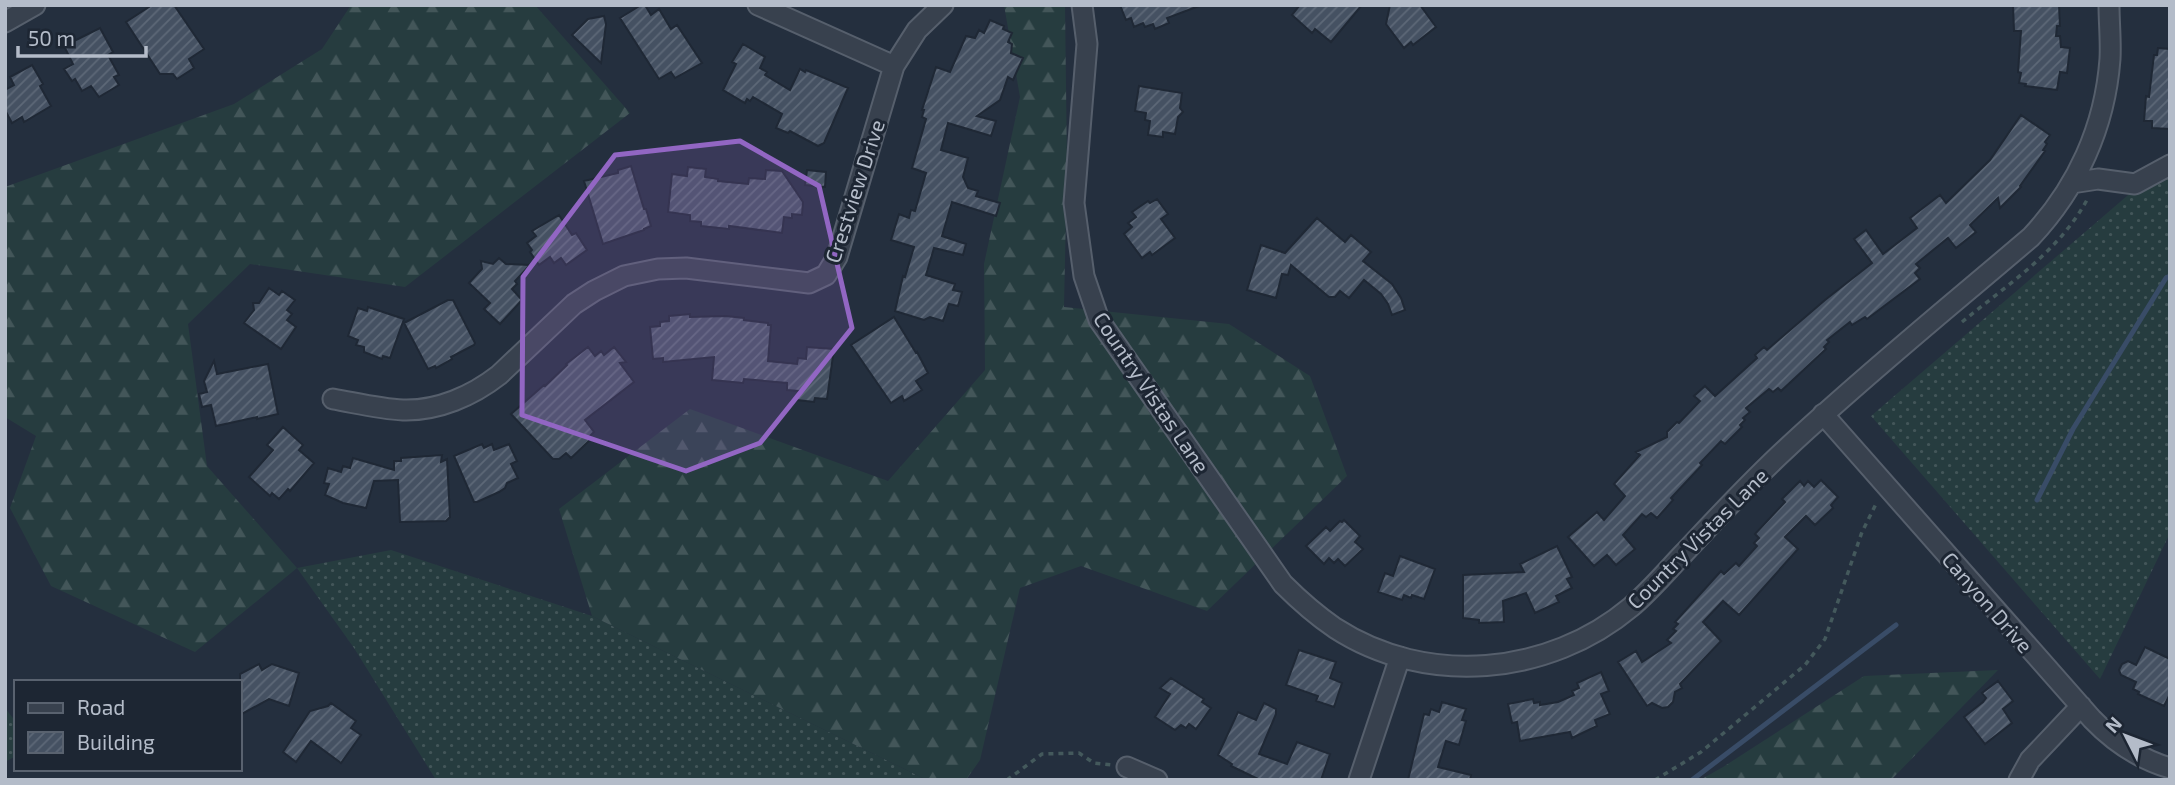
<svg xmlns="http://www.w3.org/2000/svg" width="2175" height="785" font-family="'Exo 2',sans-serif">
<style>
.grass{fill:url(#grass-dots)}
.forest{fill:url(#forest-firs)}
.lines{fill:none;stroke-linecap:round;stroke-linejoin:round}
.stream{stroke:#394c67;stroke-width:5}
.building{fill:url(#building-hatch);stroke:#1f2835;stroke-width:2}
.minor-casing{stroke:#565f6c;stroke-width:23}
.path{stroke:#44595c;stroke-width:3.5;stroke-dasharray:5 5;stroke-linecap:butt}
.minor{stroke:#38414e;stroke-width:19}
.marked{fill:#9266c3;fill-opacity:0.2;stroke:#9266c3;stroke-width:5;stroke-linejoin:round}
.labels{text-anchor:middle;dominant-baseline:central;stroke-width:6;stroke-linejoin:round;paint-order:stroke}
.street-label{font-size:21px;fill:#b4bcc9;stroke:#1d2633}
</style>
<defs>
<pattern id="grass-dots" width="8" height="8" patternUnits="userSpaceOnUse" patternTransform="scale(1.75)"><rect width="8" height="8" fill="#263c3f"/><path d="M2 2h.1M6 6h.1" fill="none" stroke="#435659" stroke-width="1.8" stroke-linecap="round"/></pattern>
<pattern id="forest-firs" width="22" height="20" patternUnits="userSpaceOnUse" patternTransform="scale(1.75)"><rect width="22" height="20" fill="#263c3f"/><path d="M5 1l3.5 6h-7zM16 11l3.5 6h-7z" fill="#435659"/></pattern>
<pattern id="building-hatch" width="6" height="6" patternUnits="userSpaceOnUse" patternTransform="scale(1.75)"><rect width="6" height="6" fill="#455162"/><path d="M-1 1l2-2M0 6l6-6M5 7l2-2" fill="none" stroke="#5d6877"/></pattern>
</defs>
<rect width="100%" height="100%" fill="#242f3e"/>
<!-- grass -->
<path class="grass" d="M2170 159V533L2100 679 1871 416Z
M391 550 592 616 927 780H436L354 648 297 568Z
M5 708 16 722V756L5 762Z"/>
<!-- forest -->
<path class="forest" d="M351 5H535L630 113 405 287 250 264 188 324 207 466 297 568 195 652 51 586 10 508 36 436 5 417V187L234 104 322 49Z
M1004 5H1065L1067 167 1064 307 1229 324 1310 376 1347 476 1207 611 1081 566 1020 588 980 760 966 780H927L592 616 559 509 690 409 888 481 985 370 984 264 1020 97Z
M1998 670 1891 780H1700L1723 767 1864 676Z"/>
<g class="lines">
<!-- stream -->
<path class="stream" d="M2037 500 2073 429 2166 278 2170 276
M1692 780 1896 625"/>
</g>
<!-- building -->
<path class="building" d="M152 5H174L204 49 189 59 194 68 177 79 173 74H160L126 22Z
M641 5H645L651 15 659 9 671 29 677 25 702 63 675 78 671 72 659 79 620 18Z
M1120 5H1199V6L1167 18 1169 23 1155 29 1153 24 1145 27 1143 23 1134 27 1131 18 1126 20Z
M1300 5H1362L1331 42 1315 29 1312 33 1292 15Z
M1390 5H1420L1436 27 1413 45 1411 42 1404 48 1386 24Z
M2013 5H2059L2060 26H2057L2056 36H2060L2061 47 2070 48 2067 73 2060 72 2057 90 2025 86 2026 84 2019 83 2021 73 2018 72 2021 31H2014Z
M604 16 606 24 601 63 572 35 588 19Z
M990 20 1004 26 1003 29 1012 33 1008 42 1012 44 1011 53 1023 58 1013 80 1008 77 1000 100 977 116 996 121 991 136 948 123 941 150 968 158 963 177 968 188 978 191 976 196 1000 203 996 216 952 202 942 236 966 244 963 255 934 248 926 275 955 284 953 290 962 292 958 306 949 304 943 321 930 317 924 320 895 311 903 276 905 277 914 247 891 240 899 214 909 218 911 210 915 211 926 173 912 168 926 119 922 117 924 110H922L936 67 950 72 966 36 975 38 979 30 984 33Z
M100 28 113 52 108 55 119 75 114 77 119 85 99 97 91 86 82 91 75 79 72 81 64 69 73 64 65 48 71 45 70 43Z
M743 44 765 57 760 68 767 72 765 75 790 90 800 69 805 72 806 70 848 88 824 143 818 146 790 131 788 133 776 128 782 114 753 97 750 101 747 99 745 103 723 90 736 64 732 62Z
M2158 48 2170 49V129L2152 128V121H2144L2146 96 2149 97 2154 55H2157Z
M32 65 43 84 40 86 51 106 24 122 22 117 12 123 5 110V90L14 85 10 77Z
M1139 86 1182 93 1180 108 1183 112 1178 117 1175 134 1163 132V137L1148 135 1150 121 1145 120 1146 113 1135 111Z
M2021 115 2050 135 2045 142 2047 144 2043 150 2045 151 2020 186 2021 187 2000 208 1998 198 1970 225 1976 232 1956 248 1948 238 1916 264 1920 268 1915 273 1920 279 1867 319 1865 317 1852 325 1850 322 1827 340 1829 342 1824 347 1826 349 1781 391 1778 388 1773 392 1769 389 1746 408 1750 412 1743 418 1745 420 1740 425 1742 427 1725 444 1721 441 1700 463 1702 465 1671 498 1673 500 1657 518 1651 513 1646 517 1642 514 1623 535 1635 549 1616 565 1607 555 1594 566 1568 537 1597 512 1604 520 1625 496 1614 484 1640 455 1636 452 1667 437V432L1677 422 1679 423 1700 401 1694 396 1705 386 1715 396 1757 358 1755 355 1764 347 1767 350 1825 300 1872 263 1854 239 1866 230 1883 254 1917 228 1910 218 1940 195 1946 203 1990 160Z
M631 166 644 209H646L651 226 644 229V230L603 244 584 181 618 173V170Z
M688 167 706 169 705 177 718 179V181L748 184 749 178 765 179 766 170 782 171 803 202 802 215 792 214V218L784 217 782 233 729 226V229L701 226V222L690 221V215L668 212 672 174 687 176Z
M807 170 826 172 825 187 805 185Z
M1157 199 1168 214 1161 219 1175 238 1152 255 1150 252 1142 258 1124 234 1132 227 1128 223 1136 217 1132 212 1148 201 1150 203Z
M559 215 572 235 576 233 587 250 566 265 561 258 554 263 550 257 539 265 530 252 532 250 527 243 536 236 532 231Z
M1317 218 1345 242 1351 235 1371 252 1363 261 1392 284 1401 298 1405 310 1392 315 1388 304 1381 294 1364 280 1349 298 1340 291 1335 297H1329L1291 265 1288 275 1282 274 1276 298 1247 290 1261 245 1285 253Z
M499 258 506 264 530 265 515 281 517 284 512 289 522 300 500 324 484 309 490 303 469 283 482 269 481 261 493 264Z
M269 288 279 295 282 291 295 300 287 310 292 314 287 320 296 327 281 349 244 323 254 310 253 303H259Z
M448 300H453L475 343 474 345 451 357 452 359 436 368 435 366 428 369 404 323Z
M368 307 404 319 390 358 383 356 382 359 364 352V347L356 345 358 340 348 336 358 308 367 311Z
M690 314V317L726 316 744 318V320L768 323V325H771L768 361 797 364 798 358 806 359 807 347 834 349 827 399 815 398 814 402 797 400 798 391 787 390V383L744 379 743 383 712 380 714 357 663 362V358L653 359 650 327 660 326V322L669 321V316Z
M894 317 916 353 917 352 928 373 916 381 922 390 904 401 902 396 891 403 851 345Z
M588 347 595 356 601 351 604 355 614 347 626 362 620 363 634 382 585 420 594 432 589 437 591 439 571 458 566 453 559 459H553L511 414 544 385 545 386 567 365 566 364Z
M214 361 217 374 268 364 278 414 257 419V417L216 426 211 405 202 407 199 394 207 392 204 381Z
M283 427 303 445 299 450 314 463 290 491 288 489 279 499 272 493 270 496 249 477 273 450 267 445Z
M482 444 484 448 492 444 494 450 509 444 517 461 511 464 518 478 507 483 505 488 499 492 477 502H474L454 456Z
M442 455 441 462 447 459 450 517 446 521 400 522 398 480 374 481 366 508 343 503 325 495 329 484 324 483 328 468 341 472 343 466 350 468 353 458 394 470V461H401V458Z
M1821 480 1838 497 1831 505 1833 508 1815 525 1806 516 1785 537 1798 549 1739 615 1723 601 1703 622 1721 641 1680 684 1682 688 1675 692 1673 702 1668 707 1662 708 1652 703 1647 706 1618 662 1636 651 1642 662 1671 643 1667 640 1676 631 1673 629 1678 624 1675 622 1721 571 1724 574 1736 563 1739 566 1757 546 1754 543 1759 538 1755 534 1785 502 1782 499 1800 481 1804 486 1808 481 1814 487Z
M1344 520 1360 536 1355 542 1363 549 1345 566 1338 559 1334 563 1329 558 1324 564 1306 546 1326 527 1330 531 1340 521 1342 522Z
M1557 546 1572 577 1567 579 1572 588 1556 596 1559 602 1535 613 1526 593 1503 601 1504 622 1479 623V620L1463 618V575L1524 572 1520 564Z
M1400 556 1435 569 1424 599 1412 595 1411 598 1404 595 1402 600 1378 592 1385 573 1393 576Z
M2145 647 2170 659V694L2164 706 2138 694 2139 692 2133 689 2136 682 2121 675 2119 670 2122 664 2128 661 2136 665Z
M1299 650 1336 662 1330 678 1342 683 1334 707 1316 701 1318 696 1286 685Z
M259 664 262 670 272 664 299 673 289 706 269 699 240 715V674Z
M1601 672 1609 691 1601 694 1610 714 1595 720 1597 726 1572 738 1570 732 1520 741 1517 722 1512 723 1508 704 1533 699 1534 703 1540 702V705L1558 702 1574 695 1572 691 1579 688 1577 683Z
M1171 678 1204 699 1202 702 1211 708 1196 729 1189 724 1186 728 1181 725 1175 730 1155 717 1170 694 1160 688Z
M1998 681 2013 701 2003 709 2012 723 1985 744 1964 717 1983 702 1986 698 1982 693Z
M1442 702 1466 709 1462 720 1466 721 1459 745 1446 741 1438 767 1471 775 1470 780H1408L1424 714 1429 715 1431 709 1439 712Z
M331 703 356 721 351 728 361 735 341 763 311 741 296 762 283 752 310 711 328 706Z
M1264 703 1276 709V714L1259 754 1287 764 1297 742 1330 754 1321 780H1260L1231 766 1232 764 1218 755 1238 712 1256 720Z"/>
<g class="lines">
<!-- minor casing -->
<g class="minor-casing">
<path id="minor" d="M758 5 894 66
M1082 5 1087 44 1074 203 1084 276 1099 320 1283 584C1299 600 1316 615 1335 628 1426 687 1549 676 1631 607 1650 591 1666 572 1683 554 1717 518 1750 482 1787 448 1865 375 1949 307 2031 237 2077 188 2105 127 2110 59 2111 41 2109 23 2109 5
M5 22 35 5
M2072 183 2098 179 2135 184 2170 165
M333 399C356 403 380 409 403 410 438 411 472 396 499 375L574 304 594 291 624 276 658 269 686 268 809 283 826 275 837 257 894 66 917 30 943 5
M1823 414 2092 719C2114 742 2139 759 2170 768
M1127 767 1157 780
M1359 780 1400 657
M2019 780 2030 760 2081 706"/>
</g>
<!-- path -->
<path class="path" d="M1962 322C2007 285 2060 251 2088 198
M1007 780 1042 754 1079 753 1094 763 1112 765
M1655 780 1701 752 1805 665 1825 639 1862 532 1877 502"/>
<!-- minor -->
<use href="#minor" class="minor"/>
</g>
<!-- marked area -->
<path class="marked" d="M740 141 819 186 852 328 760 443 686 471 522 415 523 277 615 155Z"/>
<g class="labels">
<!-- street labels -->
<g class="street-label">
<text transform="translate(854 191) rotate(-72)">Crestview Drive</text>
<text transform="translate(1152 392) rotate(56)">Country Vistas Lane</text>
<text transform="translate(1697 538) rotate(-45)">Country Vistas Lane</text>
<text transform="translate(1988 602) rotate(49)">Canyon Drive</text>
</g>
</g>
<!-- border -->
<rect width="2175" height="785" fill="none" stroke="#b4bcc9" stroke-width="14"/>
<!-- legend -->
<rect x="14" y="680" width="228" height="91" fill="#1d2633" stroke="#59626f" stroke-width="2"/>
<rect x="28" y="703" width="35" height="10" fill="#38414e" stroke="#59626f" stroke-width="2"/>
<text x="77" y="715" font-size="21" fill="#b4bcc9">Road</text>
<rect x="28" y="732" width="35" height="21" fill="url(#building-hatch)" stroke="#59626f" stroke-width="2"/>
<text x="77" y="750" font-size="21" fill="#b4bcc9">Building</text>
<!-- north arrow -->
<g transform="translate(2126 736) rotate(312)" stroke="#1d2633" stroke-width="5" paint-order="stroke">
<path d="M0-5L12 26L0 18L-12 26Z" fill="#b4bcc9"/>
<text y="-10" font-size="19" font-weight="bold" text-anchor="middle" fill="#b4bcc9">N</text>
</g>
<!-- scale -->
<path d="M18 46v10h128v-10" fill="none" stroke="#b4bcc9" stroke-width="3.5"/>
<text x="28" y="46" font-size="21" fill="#b4bcc9" stroke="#1d2633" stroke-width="5" paint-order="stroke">50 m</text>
</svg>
